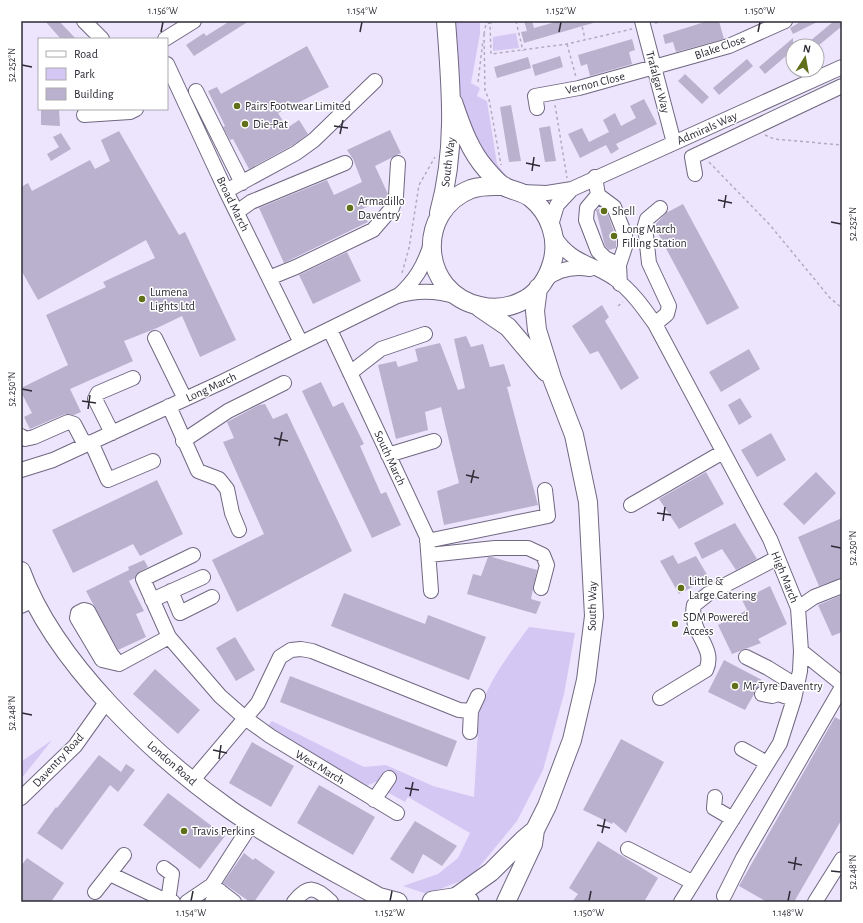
<svg xmlns="http://www.w3.org/2000/svg" width="863" height="923" font-family="'Alegreya Sans',sans-serif">
<style>
.green{fill:#d5c7f3}
.building{fill:#bab1ce}
.lines{fill:none;stroke-linecap:round;stroke-linejoin:round}
.minor-casing{stroke:#706781;stroke-width:16}
.major-casing{stroke:#706781;stroke-width:20}
.highway-casing{stroke:#706781;stroke-width:23}
.path{stroke:#b1abbf;stroke-width:1.5;stroke-dasharray:3 3;stroke-linecap:butt}
.minor{stroke:#fff;stroke-width:14}
.major{stroke:#fff;stroke-width:18}
.highway{stroke:#fff;stroke-width:21}
.ticks{fill:none;stroke:#2e2b36;stroke-width:1.5}
.poi-dot{fill:#5f6f1a;stroke:#fff;stroke-width:1.5}
.labels{text-anchor:middle;dominant-baseline:central;stroke-width:3;stroke-linejoin:round;paint-order:stroke}
.street-label{font-size:12px;fill:#2e2b36;stroke:#fff}
.poi-label{font-size:12px;fill:#2e2b36;stroke:#fff;text-anchor:start}
.neatline{fill:none;stroke:#2e2b36;stroke-width:1.5}
.ticks-label{font-size:10px;text-anchor:middle;fill:#2e2b36}
</style>
<rect width="100%" height="100%" fill="#ede5fd"/>
<!-- green -->
<path class="green" d="M456 21H480V34L471 83 480 88 477 96 487 101 497 164 511 182C504 177 492 173 488 166 457 123 457 71 456 21Z
M516 33 519 48 493 51V37Z
M529 627 575 633 564 694 543 770 517 821 471 877 427 894 403 886 438 874 458 858 470 833 408 797 405 802 387 792 395 773 387 770 378 781 366 786 267 727 272 721 364 767 386 765 433 786 474 797 479 714C487 682 510 653 529 627Z
M52 740 21 779V762Z"/>
<!-- building -->
<path class="building" d="M45 21H59L76 39H61Z
M230 21H249L194 56 186 45 204 33 206 36Z
M524 21H532L534 28 559 21H593V23L524 43 521 32 527 31Z
M708 21H719L724 39 676 52 673 42 665 44 663 35Z
M802 21H819L793 34 790 28Z
M834 21H842V26L818 46H804Z
M793 38V50L765 74 759 67Z
M632 39 635 50 629 52 632 64 590 76 587 64 581 66 578 55Z
M307 46 329 87 278 113 287 128 299 120 308 134 293 145 249 169 233 139 230 140 223 127 225 126 208 91 217 87 221 94Z
M560 56 563 67 535 76 532 65Z
M528 57 531 68 497 78 494 67Z
M747 59 753 66 719 95 713 88Z
M685 74 709 97 702 104 678 81Z
M644 99 657 124 616 144 619 149 611 154 606 145 580 158 568 134 582 128 589 142 609 132 603 120 615 113 621 126 636 118 630 106Z
M511 105 521 161 509 162 500 107Z
M41 109H59L60 126 41 125Z
M550 126 556 161 545 162 539 128Z
M390 130 401 153 375 166 388 194 387 198 362 209 368 222 284 263 259 208 327 180 334 195 362 182 353 159 347 150Z
M119 131 179 235 185 232 236 340 200 357 182 316 157 328 124 341 133 361 70 389 81 412 74 415 65 414 30 429 24 417 32 413 21 392V388L68 365 46 315 106 287 103 282 155 258 146 240 38 300 21 270V187L28 183 32 191 90 160 95 169 110 161 101 140Z
M61 133 71 149 51 161 47 154 59 147 53 137Z
M683 204 739 308 707 325 654 226 666 213Z
M602 208 607 212 616 237V248L609 250 605 246 596 210Z
M347 252 361 281 313 304 299 275Z
M602 305 609 317 605 321 639 378 621 390 598 351 590 354 572 326Z
M466 336 471 347 483 344 490 367 504 364 511 386 507 387 538 505 444 525 437 491 459 483 441 407 425 412 428 430 396 439 378 365 396 361 398 367 418 361 415 349 440 343 458 390 465 388 454 339Z
M749 349 760 369 721 392 709 372Z
M321 382 333 407 343 402 364 444 360 446 381 494 386 492 401 525 372 538 302 391Z
M740 398 752 417 739 425 728 405Z
M265 404 273 419 287 413 352 551 237 612 212 560 264 534 223 442 234 438 227 422 259 405Z
M771 433 786 460 757 477 741 450Z
M706 472 724 504 679 529 659 499Z
M816 472 836 493 804 525 783 504Z
M157 480 183 534 140 556 133 544 73 573 52 530Z
M842 518V578L819 586 798 537Z
M735 523 757 559 736 570 722 549 702 559 694 543Z
M673 555 678 564 696 556 709 578 679 594 660 561Z
M488 557H492L537 570 531 599 541 602 536 614 467 594 473 574 481 576Z
M144 560 148 567 139 572 135 578 129 581 144 611 136 614 146 637 118 650 86 591 129 570 128 567Z
M770 586 787 624 758 639 761 643 732 654 718 625 747 610 742 600Z
M344 593 425 624 428 615 486 637 469 680 331 626Z
M842 595V632L832 636 818 605Z
M235 637 255 670 236 681 216 648Z
M724 660 762 680 745 710 708 692Z
M155 669 200 710 178 734 133 694Z
M290 676 457 741 447 767 280 702Z
M835 717 842 721V819L794 902H767L739 886Z
M621 739 664 762 626 833 613 822 612 824 583 810Z
M252 742 294 766 271 807 229 783Z
M99 755 121 772 126 764 135 770 118 792 110 785 62 850 37 833 56 807 57 808Z
M319 785 375 817 353 855 297 823Z
M168 793 225 836 200 869 143 825Z
M415 821 457 846 442 866 423 854 413 874 390 859Z
M598 841 658 878 644 902H572L578 894 569 888Z
M244 853 253 860 255 858 275 872 254 902H250L223 883Z
M27 858 64 883 51 902H21V866Z"/>
<g class="lines">
<!-- minor casing -->
<g class="minor-casing">
<path id="minor" d="M84 21 102 39
M642 21 674 143
M165 39 194 21
M167 64 226 191 301 343
M196 91 242 183
M537 108 535 96 579 88 729 46 785 21
M84 115 130 112 136 109
M695 174 692 157 842 86
M595 177 598 195 587 208 586 220 598 251 605 258 619 265 620 284
M226 191 296 153 314 140 375 81
M521 192 547 193 572 189 842 67
M598 195 614 207 625 235V247L619 265
M237 212 251 202 345 163
M551 225 557 205 572 189
M554 236C570 262 590 262 614 278 631 290 643 307 655 324L770 539 798 608 801 651 800 671 794 699 780 743 681 902
M269 278 296 267 373 230 392 208 396 196 398 163
M545 280C558 269 573 266 590 269
M398 296C415 281 424 266 431 244
M655 324 667 314 669 306 649 263 645 226 647 219 660 208
M330 330 427 537 431 591
M155 338 185 399
M350 373 381 349 425 334
M169 406 198 471 219 479 227 489 232 513 239 530
M112 433 95 399 98 393 133 378
M21 436 25 439 34 437 68 422 74 424 85 445
M183 441 228 411 284 383
M91 442 108 480 153 461
M388 455 434 441
M21 470 53 460 222 382 397 296C418 290 436 290 457 297
M631 505 723 452
M427 541 548 516 545 490
M193 555 143 579 169 637 220 696 245 718 270 736 397 813
M429 555 495 548H528L543 555 547 565 541 588
M171 591 180 613 212 597
M152 600 203 577
M21 606 34 600
M798 608 814 597 842 586
M801 651 842 684
M746 657 768 668 797 686
M119 664 102 660 77 618 78 613 84 610 88 611 111 654 119 664 169 637
M762 694 772 696 778 694 794 699
M660 698 706 670C717 647 688 633 694 605L708 594 777 558
M470 732 471 711 478 696
M742 749 767 763
M192 781 258 703 280 657 291 650 301 649 312 651 459 710 471 711
M715 797 714 808 733 819
M21 798 75 746 107 701
M374 800 389 778
M628 849 692 882
M164 868 172 874 168 901
M110 874 160 898 173 902
M212 885 234 902
M95 892 124 855
M724 896 743 858 842 687
M187 902 212 885 252 823
M212 902 220 891
M294 902C308 884 316 887 331 902
M815 902 842 859"/>
</g>
<!-- major casing -->
<g class="major-casing">
<path id="major" d="M453 102C461 125 469 150 486 169 491 175 497 182 503 186 512 191 522 191 531 198 550 213 559 240 552 263 548 277 539 291 526 299 512 307 496 310 480 306 420 293 415 211 471 189 482 185 493 186 504 186
M439 213C457 148 451 87 446 21
M480 308 508 327 546 372
M21 571C54 662 154 756 232 811 277 842 331 870 379 897L398 902
M453 899 491 872 523 840 535 830
M506 902 533 844 535 830 547 806 572 740 586 680 594 616 588 502 574 435 552 378 537 330 535 311 538 288"/>
</g>
<!-- highway casing -->
<g class="highway-casing">
<path id="highway" d="M433 902 453 899 468 902"/>
</g>
<!-- path -->
<path class="path" d="M498 21 490 23 491 54 567 44 632 29
M516 21 523 51
M581 21 585 39
M655 23 663 21
M484 34 485 91 489 99 501 165
M484 34 486 24 490 23V21
M567 44 576 77
M478 82 483 40
M555 105 567 178
M765 135 774 139 842 145
M709 162 770 225 830 298 842 308
M402 273 409 248 419 185 435 157
M618 306 623 302"/>
<!-- minor -->
<use href="#minor" class="minor"/>
<!-- major -->
<use href="#major" class="major"/>
<!-- highway -->
<use href="#highway" class="highway"/>
</g>
<!-- ticks -->
<path class="ticks" d="M161 32 163 22M360 32 362 22M559 32 561 22M758 32 760 22M22 65 32 67M334 126 348 128M340 134 343 120M526 163 540 166M532 171 534 157M718 200 732 203M724 208 726 195M831 222 841 224M22 389 32 391M82 401 96 403M88 409 90 395M274 438 288 441M279 446 282 432M466 475 479 478M471 483 474 470M657 513 671 515M663 521 665 507M831 546 841 548M22 713 32 715M213 750 227 753M219 759 221 745M405 788 419 790M410 796 413 782M597 825 610 828M602 833 605 819M788 862 802 865M794 870 796 857M831 871 841 872M191 901 193 891M390 901 392 891M589 901 591 891M788 901 790 891"/>
<!-- markers -->
<g class="poi-dot">
<circle cx="237" cy="106" r="4"/>
<circle cx="245" cy="124" r="4"/>
<circle cx="350" cy="208" r="4"/>
<circle cx="604" cy="211" r="4"/>
<circle cx="614" cy="236" r="4"/>
<circle cx="142" cy="299" r="4"/>
<circle cx="681" cy="588" r="4"/>
<circle cx="675" cy="624" r="4"/>
<circle cx="735" cy="686" r="4"/>
<circle cx="184" cy="831" r="4"/>
</g>
<g class="labels">
<!-- street labels -->
<g class="street-label">
<text transform="translate(720 47) rotate(-19)">Blake Close</text>
<text transform="translate(658 82) rotate(75)">Trafalgar Way</text>
<text transform="translate(595 83) rotate(-14)">Vernon Close</text>
<text transform="translate(707 128) rotate(-24)">Admirals Way</text>
<text transform="translate(448 162) rotate(-83)">South Way</text>
<text transform="translate(233 204) rotate(64)">Broad March</text>
<text transform="translate(211 387) rotate(-25)">Long March</text>
<text transform="translate(390 458) rotate(65)">South March</text>
<text transform="translate(785 577) rotate(68)">High March</text>
<text transform="translate(592 606) rotate(-89)">South Way</text>
<text transform="translate(58 760) rotate(-47)">Daventry Road</text>
<text transform="translate(172 763) rotate(41)">London Road</text>
<text transform="translate(320 767) rotate(31)">West March</text>
</g>
<!-- poi labels -->
<g class="poi-label">
<text x="245" y="106">Pairs Footwear Limited</text>
<text x="253" y="124">Die-Pat</text>
<text x="358" y="201">Armadillo<tspan x="358" dy="14">Daventry</tspan></text>
<text x="612" y="211">Shell</text>
<text x="622" y="229">Long March<tspan x="622" dy="14">Filling Station</tspan></text>
<text x="150" y="292">Lumena<tspan x="150" dy="14">Lights Ltd</tspan></text>
<text x="689" y="581">Little &amp;<tspan x="689" dy="14">Large Catering</tspan></text>
<text x="683" y="617">SDM Powered<tspan x="683" dy="14">Access</tspan></text>
<text x="743" y="686">Mr Tyre Daventry</text>
<text x="192" y="831">Travis Perkins</text>
</g>
</g>
<!-- border -->
<rect width="863" height="923" fill="none" stroke="#ffffff" stroke-width="44"/>
<!-- legend -->
<rect x="38" y="38" width="130" height="72" fill="#ffffff" stroke="#abaaaf"/>
<rect x="46" y="51" width="20" height="6" fill="#ffffff" stroke="#abaaaf"/>
<text x="74" y="58" font-size="12" fill="#2e2b36">Road</text>
<rect x="46" y="68" width="20" height="12" fill="#d5c7f3" stroke="#abaaaf"/>
<text x="74" y="78" font-size="12" fill="#2e2b36">Park</text>
<rect x="46" y="88" width="20" height="12" fill="#bab1ce" stroke="#abaaaf"/>
<text x="74" y="98" font-size="12" fill="#2e2b36">Building</text>
<!-- north arrow -->
<g transform="translate(805 58) rotate(11)"><circle r="19" fill="#ffffff" stroke="#abaaaf"/>
<path d="M0-3L7 15L0 10L-7 15Z" fill="#5f6f1a"/>
<text y="-6" font-size="11" font-weight="bold" text-anchor="middle" fill="#2e2b36">N</text>
</g>
<rect x="22" y="22" width="819" height="879" class="neatline"/>
<g class="ticks-label">
<text x="163" y="14">1.156°W</text>
<text x="362" y="14">1.154°W</text>
<text x="561" y="14">1.152°W</text>
<text x="760" y="14">1.150°W</text>
<text transform="translate(11 65) rotate(-90)" y="4">52.252°N</text>
<text transform="translate(852 224) rotate(-90)" y="4">52.252°N</text>
<text transform="translate(11 389) rotate(-90)" y="4">52.250°N</text>
<text transform="translate(852 548) rotate(-90)" y="4">52.250°N</text>
<text transform="translate(11 713) rotate(-90)" y="4">52.248°N</text>
<text transform="translate(852 872) rotate(-90)" y="4">52.248°N</text>
<text x="191" y="916">1.154°W</text>
<text x="390" y="916">1.152°W</text>
<text x="589" y="916">1.150°W</text>
<text x="788" y="916">1.148°W</text>
</g>
</svg>
